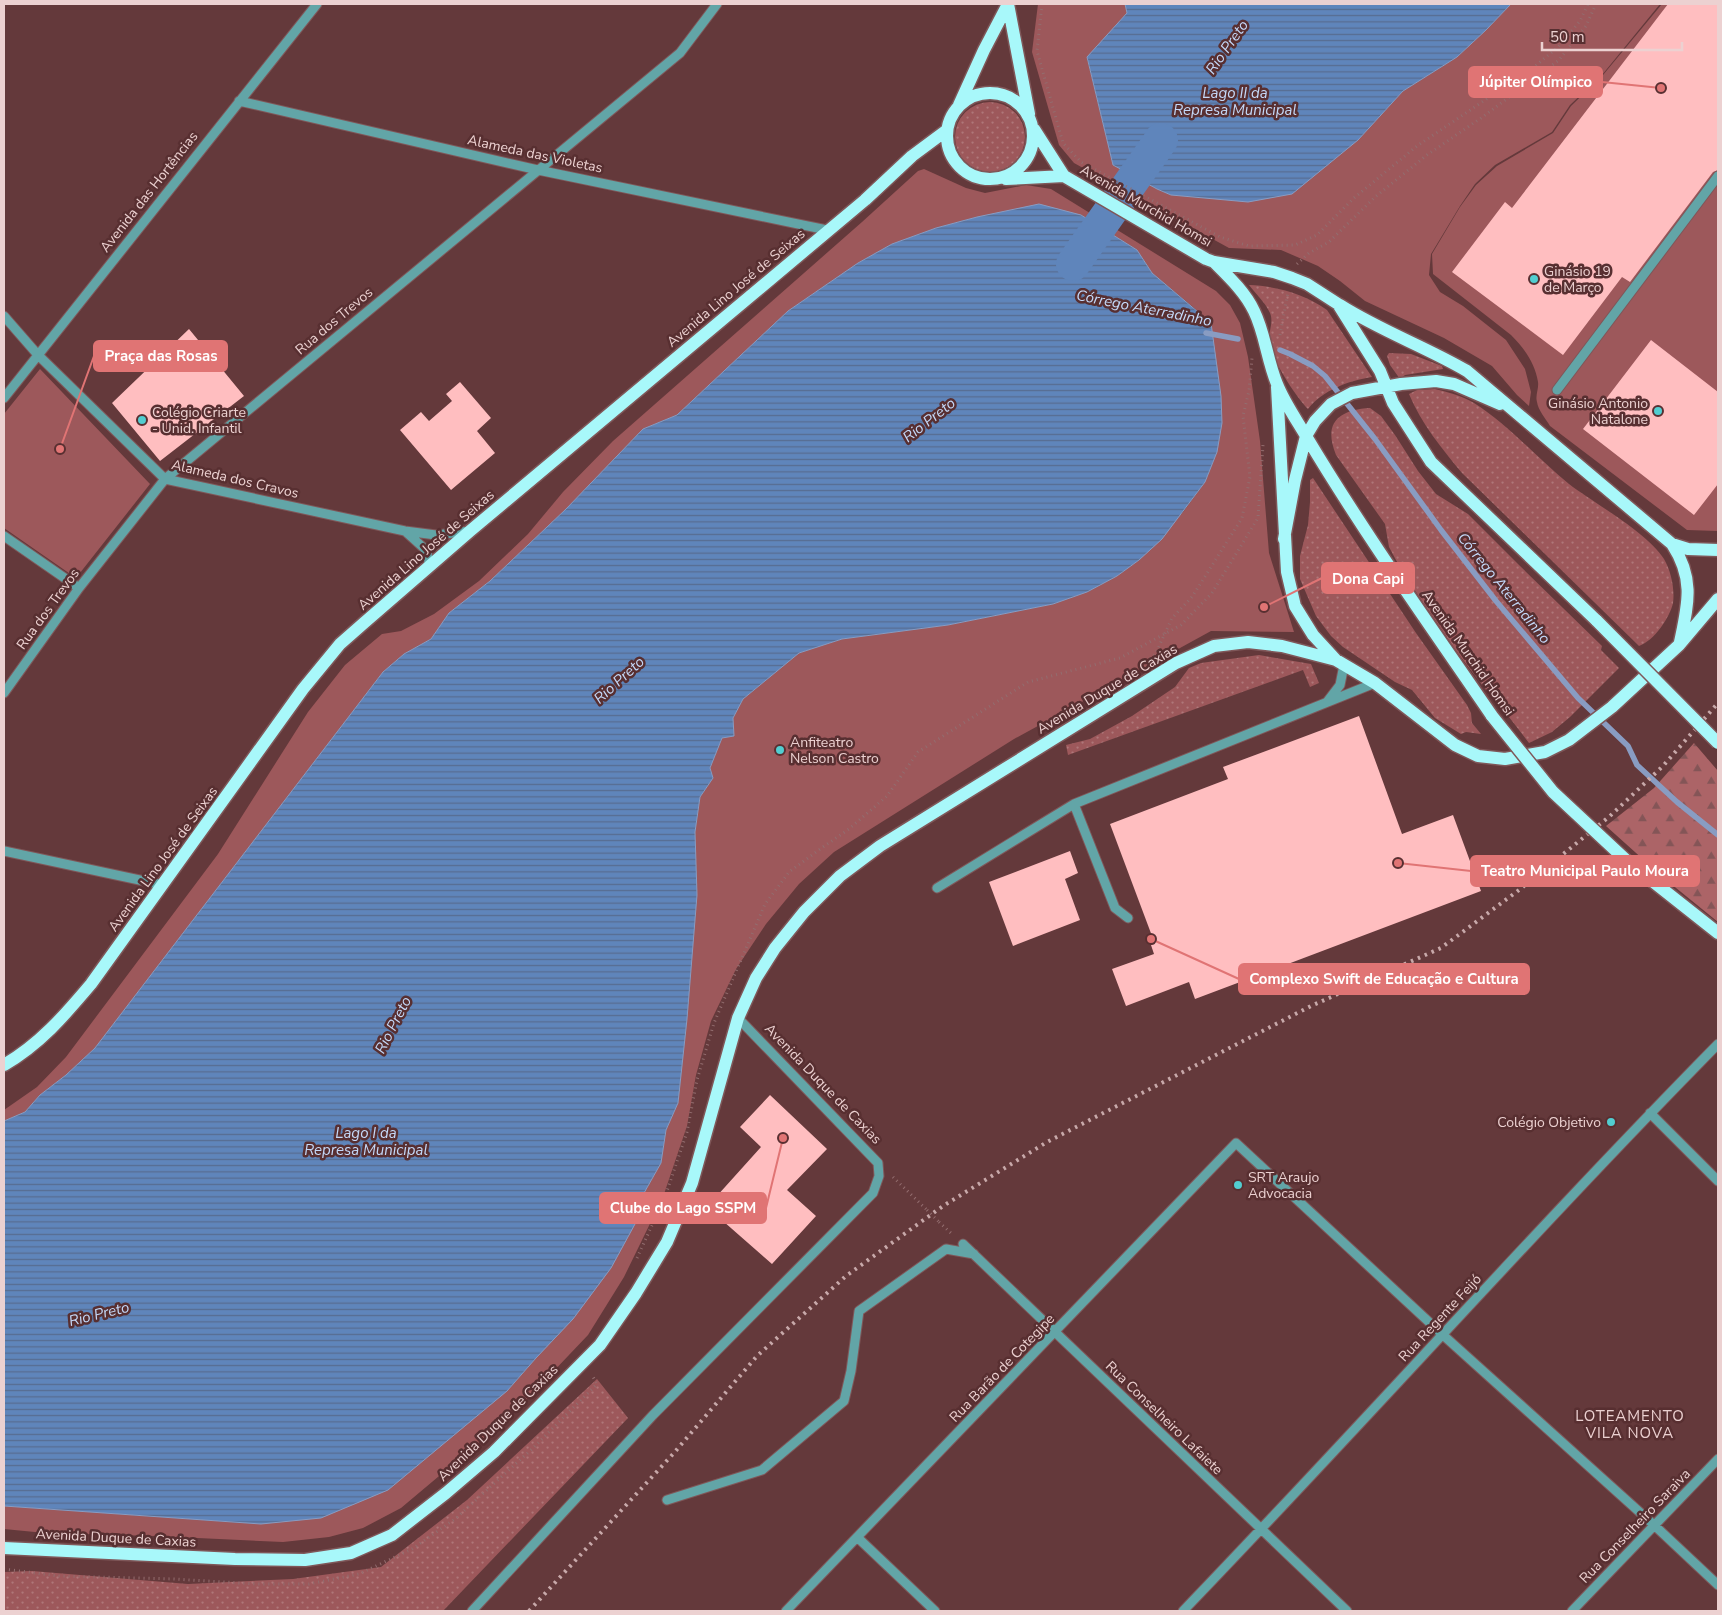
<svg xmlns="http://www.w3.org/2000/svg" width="1722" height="1615" font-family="'Nunito Sans',sans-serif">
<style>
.grass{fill:url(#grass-dots)}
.forest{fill:url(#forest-firs)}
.park{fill:#9d585b}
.water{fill:url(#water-rules);stroke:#899cc2}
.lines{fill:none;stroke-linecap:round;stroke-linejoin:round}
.stream{stroke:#899cc2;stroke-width:5.5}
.river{stroke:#5f85bb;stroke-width:34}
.building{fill:#ffbec0}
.minor-casing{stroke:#7f5759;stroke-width:11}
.major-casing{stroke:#7f5759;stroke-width:15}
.path{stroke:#936d6f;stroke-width:3;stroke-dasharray:1 4;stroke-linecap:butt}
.minor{stroke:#62a5a7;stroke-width:9}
.major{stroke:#a8f8fa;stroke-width:12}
.rail{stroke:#c8a9aa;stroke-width:4;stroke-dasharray:2.5 5;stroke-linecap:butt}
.major-bridge-casing{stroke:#7f5759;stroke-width:15;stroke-linecap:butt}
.path-bridge{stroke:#936d6f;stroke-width:3;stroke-dasharray:1 4;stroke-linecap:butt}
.major-bridge{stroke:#a8f8fa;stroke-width:12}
.poi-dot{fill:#52cdd0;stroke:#582f31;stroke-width:2}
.labels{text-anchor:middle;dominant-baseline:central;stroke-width:5;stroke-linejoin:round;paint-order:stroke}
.street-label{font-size:14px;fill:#ecd1d1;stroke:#582f31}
.poi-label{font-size:14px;fill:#ecd1d1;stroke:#582f31;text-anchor:start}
.water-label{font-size:15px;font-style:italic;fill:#c4d9f9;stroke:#582f31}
.neighbourhood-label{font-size:15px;letter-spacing:1px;fill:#ecd1d1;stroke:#582f31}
.leader{fill:none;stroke:#e07474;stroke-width:2}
.callout-dot{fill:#e07474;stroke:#582f31;stroke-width:2}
.callout{fill:#e07474;stroke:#e07474;stroke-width:2}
.callout-label{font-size:15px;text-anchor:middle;font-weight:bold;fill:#fff}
</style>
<defs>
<pattern id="grass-dots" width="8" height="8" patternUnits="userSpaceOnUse" patternTransform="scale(1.25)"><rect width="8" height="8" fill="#9d585b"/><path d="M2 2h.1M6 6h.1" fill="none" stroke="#af7779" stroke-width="1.8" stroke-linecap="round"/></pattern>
<pattern id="forest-firs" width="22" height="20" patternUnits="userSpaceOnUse" patternTransform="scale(1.25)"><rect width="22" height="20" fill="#ac6467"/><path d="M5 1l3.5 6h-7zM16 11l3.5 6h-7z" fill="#845557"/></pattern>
<pattern id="water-rules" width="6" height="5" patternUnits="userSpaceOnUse" patternTransform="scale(1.25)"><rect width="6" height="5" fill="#5f85bb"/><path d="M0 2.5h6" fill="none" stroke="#576c90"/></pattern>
</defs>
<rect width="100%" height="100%" fill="#64393b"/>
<!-- grass -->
<path class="grass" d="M955 137a35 35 0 1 1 70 0a35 35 0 1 1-70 0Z
M1249 285C1276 286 1305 294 1327 310L1372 377C1348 381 1323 390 1308 409 1297 399 1271 358 1269 343 1268 333 1274 322 1270 313 1265 302 1255 293 1249 285Z
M1389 353 1411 354 1442 366 1443 369 1405 375 1400 379 1390 365 1387 356Z
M1435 389C1448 392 1462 396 1474 403 1509 425 1537 458 1569 484 1595 504 1647 532 1664 559 1671 571 1675 589 1673 603 1670 617 1654 641 1639 646L1462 473C1442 449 1421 423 1409 394L1417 390Z
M1370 408 1381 416 1395 435 1418 471 1436 494 1468 514 1519 565 1602 646 1601 650 1619 668 1570 717 1552 732 1529 743 1502 708 1496 703 1457 652 1403 573 1389 547 1385 524 1336 455C1323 423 1338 410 1370 408Z
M1313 478 1416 633 1467 705 1471 713 1472 723 1481 734 1466 732 1461 734 1435 718 1412 690 1395 682 1343 647 1331 636 1316 616 1300 579V556L1308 525 1310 502V480Z
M1259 655 1311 664 1319 683 1310 687 1303 670 1068 755 1066 745 1090 739 1132 716 1175 687 1189 668 1201 663Z
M597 1379 628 1418 443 1611H4V1572L32 1571 188 1584 293 1579 381 1567 467 1500Z"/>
<!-- forest -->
<path class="forest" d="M1694 743 1718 771V922L1665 879 1606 826 1654 788Z"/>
<!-- park -->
<path class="park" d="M1038 4H1125L1127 13 1087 58 1113 165 1157 189 1171 195 1358 140 1403 91 1457 57 1486 30 1511 4H1660L1602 75 1570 105 1552 132 1495 165 1475 184 1460 206 1431 254 1429 275 1440 292 1463 306 1506 340 1525 369 1531 392 1529 406 1517 395 1492 366 1444 338 1365 301 1340 281 1318 266 1281 250 1229 248 1074 163 1059 145 1032 52Z
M1662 4H1718V531L1687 530 1550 426C1546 419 1538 410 1537 402 1535 396 1539 388 1538 382 1535 363 1524 348 1511 335L1433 274 1432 254 1460 207 1476 185 1497 166 1553 133 1571 106 1603 75Z
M924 169 966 188 985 193 1026 185 1051 189 1216 291 1230 305 1240 323 1248 357 1260 441 1269 553 1294 632 1211 631 1014 739 834 852 799 884 766 924 736 969 711 1021 696 1075 687 1126 663 1197 624 1277 588 1335 530 1396 476 1445 401 1508 363 1528 329 1537 283 1542 155 1536 45 1533 4 1529V1506L261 1524 507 1391 536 1358 635 1224 644 1193 661 1163 666 1130 678 1103 687 1019 697 895 695 832 700 797 713 778 710 768 722 738 734 736 733 718 743 699 799 653 842 639 948 625 1053 604 1087 592 1117 576 1139 560 1183 512 1205 482 1217 452 1200 313 1152 273 1137 250 1081 215 977 217 936 228 892 244 858 263 788 311 677 415 643 429 566 509 490 581 449 613 431 639 404 654 383 672 95 1048 66 1075 40 1095 25 1112 4 1121V1110L37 1087 66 1057 218 854 308 712 345 665 382 634 401 631 434 614 479 581 528 534 563 492 613 441 862 222 918 171Z
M40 369 150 484 76 578 4 528V414Z"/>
<!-- water -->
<path class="water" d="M1125 4H1511L1486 30 1457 57 1403 91 1358 140 1292 194 1248 202 1171 195 1157 189 1113 165 1087 57 1127 13Z
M1039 204 1081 215 1137 250 1152 273 1211 323 1221 396 1222 423 1217 452 1205 482 1162 539 1139 560 1117 576 1087 592 1053 604 948 625 842 639 799 653 743 699 733 718 734 736 722 738 710 768 713 778 700 797 695 832 697 895 687 1019 678 1103 666 1130 661 1163 644 1193 635 1224 611 1268 573 1319 536 1358 507 1391 388 1490 321 1518 261 1524 4 1506V1121L25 1112 40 1095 66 1075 95 1048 383 672 404 654 431 639 449 613 490 581 566 509 643 429 677 415 788 311 858 263 892 244 936 228 977 217Z"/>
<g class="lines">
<!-- stream -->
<path class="stream" d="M1206 333 1238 339
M1280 350 1290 354 1313 366 1325 376 1375 439 1441 530 1496 601 1578 698 1628 746 1637 765 1677 802 1718 835"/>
<!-- river -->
<path class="river" d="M1073 264 1161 140"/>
</g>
<!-- building -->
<path class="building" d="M1668 4H1718V170L1713 172 1630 282 1622 277 1563 355 1452 272 1505 202 1512 208Z
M189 329 244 396 160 461 112 403Z
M1651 340 1718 392V484L1694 515 1583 429Z
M460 382 491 418 477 431 495 453 451 490 400 430 421 412 429 421 452 401 446 394Z
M1359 716 1402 834 1453 815 1481 891 1195 999 1189 982 1126 1006 1112 969 1154 954 1151 945 1155 944 1110 824 1228 779 1223 767Z
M1070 851 1078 873 1065 879 1080 920 1013 946 989 882Z
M770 1095 827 1149 787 1190 816 1216 772 1264 707 1207 761 1147 740 1127Z"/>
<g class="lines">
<!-- minor casing -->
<g class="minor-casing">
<path id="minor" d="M239 101 538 170 827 230
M4 316 38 355 165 479 405 531 436 535 470 531
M1557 390 1718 176
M4 398 317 4
M406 532 426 550 430 566
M4 536 79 588
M4 693 79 588 165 479 680 53 717 4
M1327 702 1340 685 1344 665
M1074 804 1115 908 1128 918
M4 851 163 885
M937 888 1074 804 1375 683
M1650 1113 1718 1181
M963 1244 1347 1611
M667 1500 762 1470 844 1401 851 1371 859 1311 946 1249 974 1254
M857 1537 935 1611
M472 1611 653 1415 873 1193 879 1176 878 1163 738 1018
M786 1611 1236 1143 1443 1335 1654 1525 1718 1585
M1183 1611C1363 1424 1536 1229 1718 1044
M1572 1611 1718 1459"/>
</g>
<!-- major casing -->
<g class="major-casing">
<path id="major" d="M1008 4 1029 114
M947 136a43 43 0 1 1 86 0a43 43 0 1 1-86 0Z
M959 105 984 50 1008 4
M1034 129 1064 176 1206 259 1214 262 1274 272 1292 278 1307 284 1338 304 1380 371 1393 403 1431 462 1597 621
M1006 179 1064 176
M1214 262C1229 277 1245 292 1254 311 1265 333 1267 360 1277 384 1284 402 1296 419 1306 436 1364 533 1429 624 1492 716
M1340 305C1381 331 1426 347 1467 371L1672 544 1688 549 1718 550
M1277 387 1287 572 1295 606 1313 635 1336 660
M1284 539 1295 480 1306 436 1315 421 1331 404 1352 393 1401 384 1436 381 1454 384 1500 404
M1672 544C1695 579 1688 604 1680 642
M1627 861 1718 933
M4 1065C40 1044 64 1016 91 984L303 689 340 644 365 622 470 531 865 200 912 156 947 130
M4 1548 235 1559 305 1560 351 1553 392 1535 446 1493 494 1452 600 1345 636 1293 667 1242 692 1183 738 1018 756 978 775 948 804 912 840 876 880 846 1176 663 1214 646 1248 642 1282 646 1336 660 1375 683 1455 745 1478 756 1505 759 1545 752 1569 740 1612 707 1679 645 1718 599"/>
</g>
<!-- path -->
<path class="path" d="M1042 4 1037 51 1063 143 1081 162 1220 237 1249 246 1295 245 1317 235 1354 198 1417 146 1534 67 1558 47 1580 21 1588 4
M1297 264 1309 253 1329 242 1375 197 1427 155 1481 118 1559 60 1586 26 1596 4
M1280 335 1288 292
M1150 659 1155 655 1172 618 1192 597 1242 518 1250 477 1243 416 1249 391 1252 358
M893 1177 927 1210
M939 1222 953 1235
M637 1258 665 1197 687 1132 697 1080 714 1023 765 904 789 872 823 847 849 829 887 796 918 752 1028 682 1120 658 1181 625 1212 593 1258 518 1263 445
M4 1569 59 1576 174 1579 257 1584H309L359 1574 412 1549 455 1519 532 1449 597 1384 592 1375"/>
<!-- minor -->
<use href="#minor" class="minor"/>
<!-- major -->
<use href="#major" class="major"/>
<!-- rail -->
<path class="rail" d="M529 1611 673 1454 757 1356 846 1276 943 1206 1047 1142 1311 1006 1441 948 1519 890 1610 816 1663 766 1718 703"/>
<!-- major-bridge casing -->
<g class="major-bridge-casing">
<path id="major-bridge" d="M1597 621 1718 743
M1492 716 1553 792 1627 861"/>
</g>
<!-- path-bridge -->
<path class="path-bridge" d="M927 1210 939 1222"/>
<!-- major-bridge -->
<use href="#major-bridge" class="major-bridge"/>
</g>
<!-- markers -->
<g class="poi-dot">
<circle cx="1534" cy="279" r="5"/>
<circle cx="1658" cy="411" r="5"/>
<circle cx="142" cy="420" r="5"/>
<circle cx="780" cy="750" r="5"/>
<circle cx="1611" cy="1122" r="5"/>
<circle cx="1238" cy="1185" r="5"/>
</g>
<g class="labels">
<!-- street labels -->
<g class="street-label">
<text transform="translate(535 154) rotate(12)">Alameda das Violetas</text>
<text transform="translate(149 192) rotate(-52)">Avenida das Hortências</text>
<text transform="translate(1146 206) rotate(30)">Avenida Murchid Homsi</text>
<text transform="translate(736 288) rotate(-40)">Avenida Lino José de Seixas</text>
<text transform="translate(334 321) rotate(-40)">Rua dos Trevos</text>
<text transform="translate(235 479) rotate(13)">Alameda dos Cravos</text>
<text transform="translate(426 550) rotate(-41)">Avenida Lino José de Seixas</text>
<text transform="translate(48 609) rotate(-54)">Rua dos Trevos</text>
<text transform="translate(1468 653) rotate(55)">Avenida Murchid Homsi</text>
<text transform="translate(1107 689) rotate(-31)">Avenida Duque de Caxias</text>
<text transform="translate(163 859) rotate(-54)">Avenida Lino José de Seixas</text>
<text transform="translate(823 1084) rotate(46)">Avenida Duque de Caxias</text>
<text transform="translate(1440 1318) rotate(-47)">Rua Regente Feijó</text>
<text transform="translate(1002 1368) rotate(-46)">Rua Barão de Cotegipe</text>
<text transform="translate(1164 1418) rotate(44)">Rua Conselheiro Lafaiete</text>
<text transform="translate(498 1423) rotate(-44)">Avenida Duque de Caxias</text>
<text transform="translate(1635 1526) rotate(-46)">Rua Conselheiro Saraiva</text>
<text transform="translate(116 1538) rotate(3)">Avenida Duque de Caxias</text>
</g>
<!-- poi labels -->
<g class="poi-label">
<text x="1544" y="271">Ginásio 19<tspan x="1544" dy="16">de Março</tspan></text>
<text x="1648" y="403" text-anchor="end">Ginásio Antonio<tspan x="1648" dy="16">Natalone</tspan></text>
<text x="152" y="412">Colégio Criarte<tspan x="152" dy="16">- Unid. Infantil</tspan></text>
<text x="790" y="742">Anfiteatro<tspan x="790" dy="16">Nelson Castro</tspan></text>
<text x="1601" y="1122" text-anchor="end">Colégio Objetivo</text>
<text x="1248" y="1177">SRT Araujo<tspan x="1248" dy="16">Advocacia</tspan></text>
</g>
<!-- water labels -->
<g class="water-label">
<text transform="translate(1227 47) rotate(-55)">Rio Preto</text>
<text x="1235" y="93">Lago II da<tspan x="1235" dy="17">Represa Municipal</tspan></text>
<text transform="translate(1144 308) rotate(11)">Córrego Aterradinho</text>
<text transform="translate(929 420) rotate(-38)">Rio Preto</text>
<text transform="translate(1504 588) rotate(51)">Córrego Aterradinho</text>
<text transform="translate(619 680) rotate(-42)">Rio Preto</text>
<text transform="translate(393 1025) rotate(-63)">Rio Preto</text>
<text x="366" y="1133">Lago I da<tspan x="366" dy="17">Represa Municipal</tspan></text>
<text transform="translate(99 1314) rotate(-14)">Rio Preto</text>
</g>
<!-- neighbourhood labels -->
<g class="neighbourhood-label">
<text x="1630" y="1416">LOTEAMENTO<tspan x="1630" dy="17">VILA NOVA</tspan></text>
</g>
</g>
<!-- callouts -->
<path class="leader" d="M1661 88L1602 82M60 449L94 356M1264 607L1322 578M1398 863L1471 871M1151 939L1239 979M783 1138L766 1208"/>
<g class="callout-dot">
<circle cx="1661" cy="88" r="5"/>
<circle cx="60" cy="449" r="5"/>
<circle cx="1264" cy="607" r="5"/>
<circle cx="1398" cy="863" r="5"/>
<circle cx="1151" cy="939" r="5"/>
<circle cx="783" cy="1138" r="5"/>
</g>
<g class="callout">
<rect x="1469" y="67" width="133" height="30" rx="5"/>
<rect x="94" y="341" width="133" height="30" rx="5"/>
<rect x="1322" y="563" width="92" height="30" rx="5"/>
<rect x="1471" y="856" width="228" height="30" rx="5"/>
<rect x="1239" y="964" width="290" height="30" rx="5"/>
<rect x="600" y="1193" width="166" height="30" rx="5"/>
</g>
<g class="callout-label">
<text x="1536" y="87">Júpiter Olímpico</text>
<text x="161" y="361">Praça das Rosas</text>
<text x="1368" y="584">Dona Capi</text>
<text x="1585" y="876">Teatro Municipal Paulo Moura</text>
<text x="1384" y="984">Complexo Swift de Educação e Cultura</text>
<text x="683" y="1213">Clube do Lago SSPM</text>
</g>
<!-- border -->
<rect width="1722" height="1615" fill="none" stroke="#ecd1d1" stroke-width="10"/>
<!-- scale -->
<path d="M1542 42v8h140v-8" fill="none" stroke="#ecd1d1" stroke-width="2.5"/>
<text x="1550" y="42" font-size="15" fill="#ecd1d1" stroke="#582f31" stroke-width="4" paint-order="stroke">50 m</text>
</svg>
